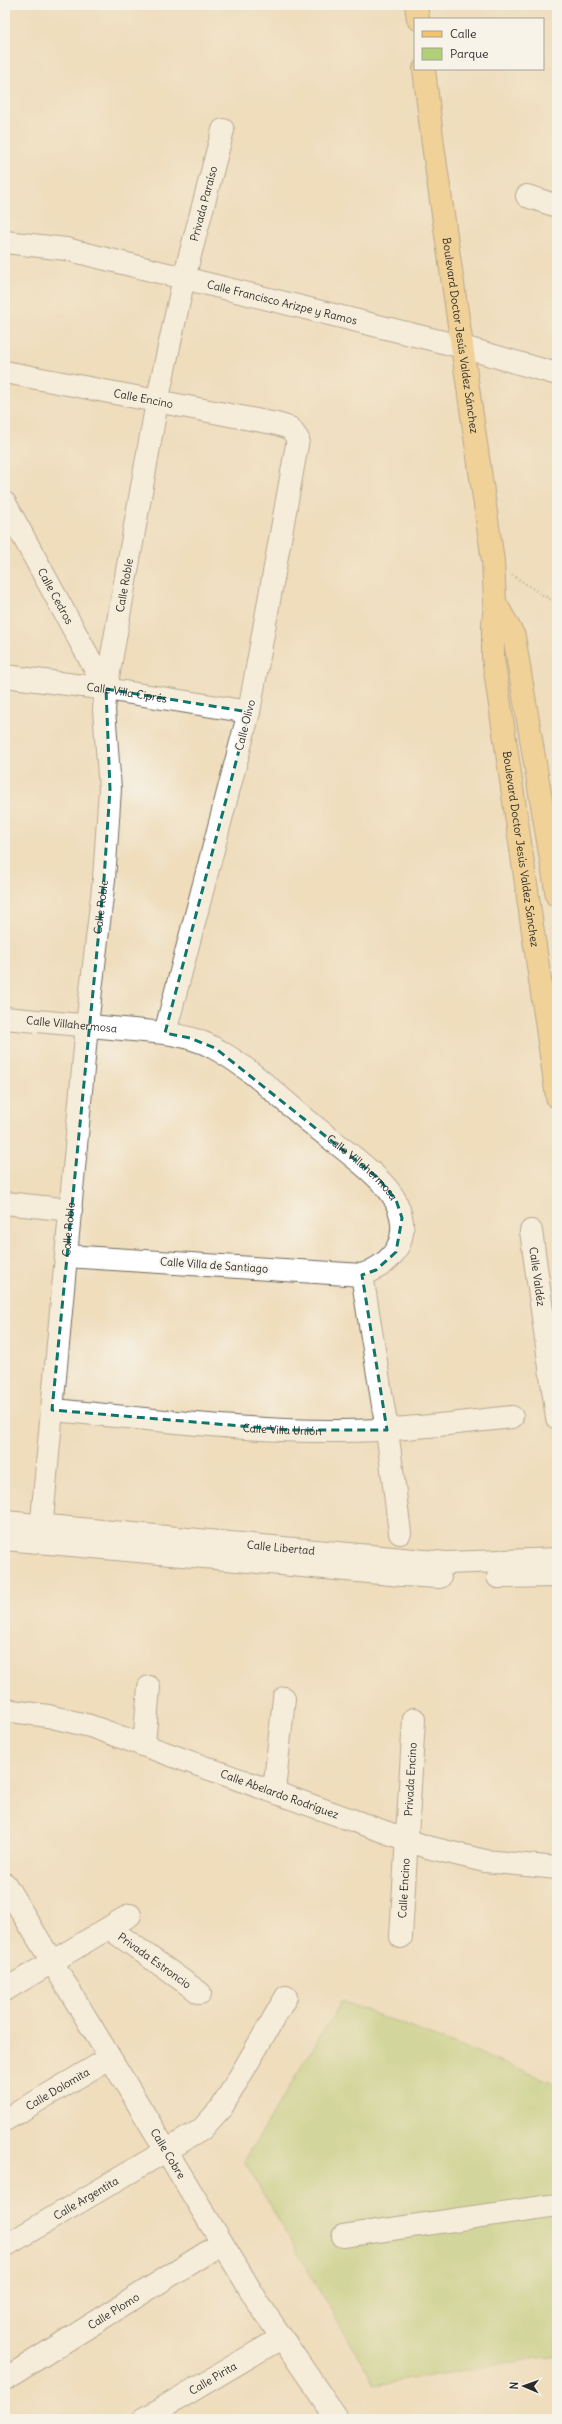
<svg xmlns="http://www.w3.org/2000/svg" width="562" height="2424" font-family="Delius,sans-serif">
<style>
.green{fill:#b1cf76;stroke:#6e7d50}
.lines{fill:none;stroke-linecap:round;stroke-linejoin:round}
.minor-casing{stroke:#70695e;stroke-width:24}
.major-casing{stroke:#70695e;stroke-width:24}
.path{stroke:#70695e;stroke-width:2.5;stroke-dasharray:1 3;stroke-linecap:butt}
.minor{stroke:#fff;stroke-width:22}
.major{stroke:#f2c36a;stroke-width:22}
.marked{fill:none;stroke:#0f766e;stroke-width:3;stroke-dasharray:8 5;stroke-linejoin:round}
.labels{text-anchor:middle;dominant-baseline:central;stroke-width:4;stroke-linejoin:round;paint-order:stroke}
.street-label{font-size:11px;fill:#2b2b2b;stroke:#f7f3e8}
</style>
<rect width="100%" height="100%" fill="#f7f3e8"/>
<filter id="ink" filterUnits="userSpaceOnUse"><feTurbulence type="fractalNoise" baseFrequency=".025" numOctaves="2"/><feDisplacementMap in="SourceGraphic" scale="8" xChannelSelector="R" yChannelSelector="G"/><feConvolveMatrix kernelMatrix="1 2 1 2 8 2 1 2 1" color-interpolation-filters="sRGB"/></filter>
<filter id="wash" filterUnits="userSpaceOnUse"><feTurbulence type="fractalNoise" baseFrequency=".012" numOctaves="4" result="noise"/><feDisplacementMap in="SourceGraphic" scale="16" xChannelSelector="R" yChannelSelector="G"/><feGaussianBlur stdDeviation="0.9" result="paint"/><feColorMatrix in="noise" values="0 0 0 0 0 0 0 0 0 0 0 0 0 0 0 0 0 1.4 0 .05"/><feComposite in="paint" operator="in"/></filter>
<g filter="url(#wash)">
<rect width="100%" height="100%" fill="#efddbc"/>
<!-- green -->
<path class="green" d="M342 2001 557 2084V2355L375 2385 244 2161Z"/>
</g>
<g filter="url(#ink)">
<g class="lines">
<!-- minor casing -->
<g class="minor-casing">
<g id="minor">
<path d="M527 196 557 206"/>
<path id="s1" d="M5 242 66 249 463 347 557 374"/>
<path id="s2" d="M5 372 277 424 290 428 298 439 249 712 165 1033"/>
<path id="s3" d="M5 503 106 689"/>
<path id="s4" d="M5 676 106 689 249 712"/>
<path id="s5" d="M5 1018 165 1033C182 1036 198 1039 214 1048 250 1067 281 1099 312 1124 333 1142 386 1178 396 1202 412 1237 396 1262 362 1275L66 1256"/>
<path d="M5 1203 71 1210"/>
<path id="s6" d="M531 1231 557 1418"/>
<path d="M362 1275 387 1430 400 1533"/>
<path id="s7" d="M52 1410C147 1418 244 1432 340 1431 397 1431 455 1423 512 1417"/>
<path id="s8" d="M5 1522 446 1563 557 1559"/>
<path d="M5 1539 402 1575 440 1577"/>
<path id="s9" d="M40 1542 87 1025 104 879 110 789 104 710 106 689 157 402 184 278 223 130"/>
<path d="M498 1577 557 1576"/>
<path id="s10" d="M5 1710 48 1716 90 1726 427 1847 485 1861 557 1868"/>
<path d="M144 1745 149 1687"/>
<path d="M274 1791 284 1698"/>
<path id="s11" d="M5 1884 259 2304 337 2419"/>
<path id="s12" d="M109 1928 200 1993"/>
<path id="s13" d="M401 1937 414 1719"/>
<path d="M5 1990 130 1915"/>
<path id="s14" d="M5 2120 110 2058"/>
<path d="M343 2236 557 2205"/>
<path id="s15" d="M5 2246 201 2130 222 2107 286 1997"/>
<path id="s16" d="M5 2379 222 2243"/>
<path id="s17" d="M144 2419 281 2338"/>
</g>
</g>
<!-- major casing -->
<g class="major-casing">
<g id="major">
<path d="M416 5 418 19"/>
<path id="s18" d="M424 69 433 145 493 561 495 602 493 625V657L557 1097"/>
<path d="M495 602 514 636 557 896"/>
</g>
</g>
<!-- path -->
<path class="path" d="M512 575 557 604"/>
<!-- minor -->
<use href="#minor" class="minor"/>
<!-- major -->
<use href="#major" class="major"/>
</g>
</g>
<!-- marked area -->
<path d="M0 0H562V2424H0ZM106 689 249 712 165 1033 190 1038 215 1048 378 1178 396 1200 402 1218 396 1252 376 1270 362 1275 387 1430H289L52 1410 104 879 110 789Z" fill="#efddbc" fill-opacity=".55" fill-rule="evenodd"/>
<path class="marked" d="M106 689 249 712 165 1033 190 1038 215 1048 378 1178 396 1200 402 1218 396 1252 376 1270 362 1275 387 1430H289L52 1410 104 879 110 789Z"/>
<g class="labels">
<!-- street labels -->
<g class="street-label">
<text stroke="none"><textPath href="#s9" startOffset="1352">Privada Paraíso</textPath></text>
<text stroke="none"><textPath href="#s1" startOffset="284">Calle Francisco Arizpe y Ramos</textPath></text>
<text stroke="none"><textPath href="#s18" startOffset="269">Boulevard Doctor Jesús Valdez Sánchez</textPath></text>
<text stroke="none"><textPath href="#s2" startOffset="141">Calle Encino</textPath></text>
<text stroke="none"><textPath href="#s9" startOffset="962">Calle Roble</textPath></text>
<text stroke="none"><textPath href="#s3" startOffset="106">Calle Cedros</textPath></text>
<text stroke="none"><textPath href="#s4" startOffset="123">Calle Villa Ciprés</textPath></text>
<text transform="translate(245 725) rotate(-76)">Calle Olivo</text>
<text stroke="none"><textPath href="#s18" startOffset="787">Boulevard Doctor Jesús Valdez Sánchez</textPath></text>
<text stroke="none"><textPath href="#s9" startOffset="638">Calle Roble</textPath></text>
<text stroke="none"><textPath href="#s5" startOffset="67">Calle Villahermosa</textPath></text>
<text stroke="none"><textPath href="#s5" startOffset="403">Calle Villahermosa</textPath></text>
<text stroke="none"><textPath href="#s9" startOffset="314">Calle Roble</textPath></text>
<text transform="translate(214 1265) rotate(4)">Calle Villa de Santiago</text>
<text stroke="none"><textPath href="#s6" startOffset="46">Calle Valdéz</textPath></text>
<text stroke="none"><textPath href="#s7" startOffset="231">Calle Villa Unión</textPath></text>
<text stroke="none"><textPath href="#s8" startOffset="277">Calle Libertad</textPath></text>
<text stroke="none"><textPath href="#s13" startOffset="158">Privada Encino</textPath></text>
<text stroke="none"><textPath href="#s10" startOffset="288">Calle Abelardo Rodríguez</textPath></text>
<text stroke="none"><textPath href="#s13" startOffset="49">Calle Encino</textPath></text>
<text stroke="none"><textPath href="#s12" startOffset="56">Privada Estroncio</textPath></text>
<text stroke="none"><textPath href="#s14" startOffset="61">Calle Dolomita</textPath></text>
<text stroke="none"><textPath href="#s11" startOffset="315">Calle Cobre</textPath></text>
<text stroke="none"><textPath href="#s15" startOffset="94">Calle Argentita</textPath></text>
<text stroke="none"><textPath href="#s16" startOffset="128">Calle Plomo</textPath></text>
<text stroke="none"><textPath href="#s17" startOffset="80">Calle Pirita</textPath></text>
</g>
</g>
<!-- margin -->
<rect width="562" height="2424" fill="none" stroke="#f7f3e8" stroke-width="20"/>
<!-- legend -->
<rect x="414" y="18" width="130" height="52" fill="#f7f3e8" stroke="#a5a39c"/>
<rect x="422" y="31" width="20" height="6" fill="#f2c36a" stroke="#a5a39c"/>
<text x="450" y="38" font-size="12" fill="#2b2b2b">Calle</text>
<rect x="422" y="48" width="20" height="12" fill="#b1cf76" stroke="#a5a39c"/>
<text x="450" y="58" font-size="12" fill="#2b2b2b">Parque</text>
<!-- north arrow -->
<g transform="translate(524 2386) rotate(272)" stroke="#f7f3e8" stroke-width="3" paint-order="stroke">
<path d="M0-3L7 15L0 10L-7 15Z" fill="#2b2b2b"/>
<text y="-6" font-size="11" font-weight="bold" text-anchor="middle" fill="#2b2b2b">N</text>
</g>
</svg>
